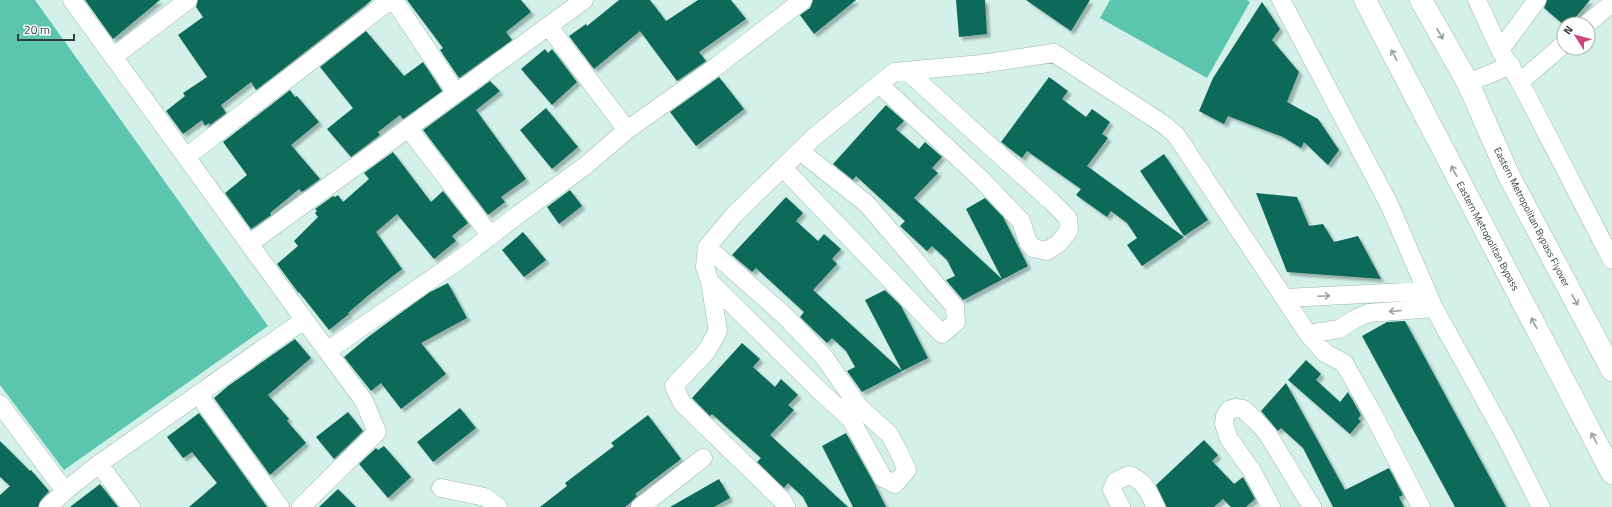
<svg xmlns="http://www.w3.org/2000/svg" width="1612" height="507" font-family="'Titillium Web',sans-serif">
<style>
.water{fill:#5cc5ae}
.building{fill:#0d6959;filter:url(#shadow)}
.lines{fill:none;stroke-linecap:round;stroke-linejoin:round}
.minor-casing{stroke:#9cb9b1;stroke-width:19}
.primary-casing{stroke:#9cb9b1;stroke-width:23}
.minor{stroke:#fff;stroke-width:18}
.primary{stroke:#fff;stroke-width:22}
.oneway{stroke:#999f9e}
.labels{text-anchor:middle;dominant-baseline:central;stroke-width:4;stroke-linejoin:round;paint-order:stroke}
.street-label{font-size:10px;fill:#333f3c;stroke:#fff}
</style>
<defs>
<filter id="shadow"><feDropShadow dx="3.5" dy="3.5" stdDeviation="1" flood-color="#0004"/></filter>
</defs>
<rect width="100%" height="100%" fill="#d3f1e9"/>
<!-- water -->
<path class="water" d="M0 0H35L268 326 64 470 0 385Z
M1110 0H1247L1250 2 1207 78 1100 18Z"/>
<!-- building -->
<path class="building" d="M85 0H160L113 39Z
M198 0H372L256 90 251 82 221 105 226 113 210 125 209 123 205 126 202 120 183 134 166 111 185 96 183 93 207 77 178 35 203 17 196 7Z
M407 0H521L531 12 506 32 512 40 459 78 440 50 443 48Z
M619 0H650L666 21 698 0H731L746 19 699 52 706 61 677 81 640 31 594 69 569 36 586 24 587 26Z
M813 0H856L814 34 800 15 810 8Z
M956 0H985L987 34 959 37Z
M1026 0H1090L1071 31Z
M1547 0H1590L1570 24 1564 25 1544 8Z
M1262 2 1280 29 1272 40 1299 72 1287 102 1318 119 1339 150 1328 165 1304 142 1301 148 1283 137 1228 116 1224 124 1199 111 1213 78Z
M366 31 404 76 423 62 442 91 403 119 400 115 378 132 380 135 351 157 327 129 353 108 320 67Z
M545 49 548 53 552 49 577 82 552 105 521 69Z
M719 77 744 109 696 146 670 112Z
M1049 77 1068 91 1062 99 1086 117 1092 109 1110 122 1102 134 1108 138 1087 166 1184 237 1142 266 1127 245 1137 238 1127 223 1111 211 1107 217 1076 195 1081 189 1027 151 1022 158 1001 142Z
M490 81 500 91 476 110 526 179 501 197 505 202 488 215 423 130Z
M290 90 295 97 297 96 319 122 291 145 320 179 302 192 299 189 270 213 271 215 251 229 225 193 247 175 223 142Z
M886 105 904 121 896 129 919 149 925 142 942 157 932 168 938 173 914 198 1002 279 966 209 985 198 1003 217 1028 266 963 300 946 280 955 276 947 260 932 246 927 251 900 226 905 221 856 176 853 180 833 164Z
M546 108 578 147 552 169 520 130Z
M393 152 431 202 443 191 468 223 452 236 456 241 434 259 397 214 376 232 402 269 370 294 348 313 349 314 329 330 299 292 298 293 297 291 277 264 298 246 294 241 318 217 315 213 317 211 315 209 333 196 335 197 338 195 343 202 369 179 364 173Z
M1164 154 1208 220 1184 236 1140 171Z
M570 190 582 206 559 224 547 207Z
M1256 193 1297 197 1309 226 1323 224 1334 242 1358 236 1381 279 1287 272Z
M786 197 803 213 796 221 818 241 824 234 841 249 832 259 837 264 813 290 902 371 862 392 847 371 855 367 846 351 832 338 827 343 800 317 804 312 756 268 752 272 732 255Z
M523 232 546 260 524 277 502 250Z
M448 283 467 318 421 343 446 374 401 409 381 383 371 391 344 357 368 337 395 317 430 292Z
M885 290 901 306 928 358 902 371 865 300Z
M1405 321 1506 507H1455L1362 336 1387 322Z
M295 339 311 358 268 395 289 419 287 421 306 443 270 475 214 398 228 386Z
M742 343 760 359 753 367 775 387 781 379 798 395 788 405 794 410 770 435 848 507H808L803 497 788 483 784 488 757 462 761 458 712 414 710 416 692 398Z
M1306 360 1321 374 1316 380 1340 402 1348 392 1361 415 1358 419 1361 421 1350 434 1288 380Z
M1286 383 1345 490 1389 468 1403 495 1399 497 1404 507H1333L1303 448 1281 428 1278 431 1261 411Z
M460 408 476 428 433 462 417 442Z
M348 412 363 431 334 459 316 437Z
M199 413 267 507H189L217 483 192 452 183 458 167 437Z
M648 415 681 459 635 494 637 496 631 502 625 507H540L567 486 565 483 614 446 611 443Z
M846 433 874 483 886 507H853L822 446Z
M1204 440 1218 455 1212 461 1234 484 1243 477 1255 499 1246 507H1231L1223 499 1214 507H1167L1166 506 1156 485Z
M0 441 30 471 31 470 49 491 41 500 38 507H0V495L10 486 0 477Z
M384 446 411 477 388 498 359 464 376 448 378 450Z
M719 479 730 498 714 507H670Z
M100 484 118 507H70Z
M338 489 356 507H319Z"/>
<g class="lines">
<!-- minor casing -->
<g class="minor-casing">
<path id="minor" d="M72 0 327 351 459 260 519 214 585 166 627 130 717 66 803 0
M394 0 456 93
M1281 0 1389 204 1434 308 1506 438 1541 507
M1477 0 1500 50 1520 82 1612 260
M1587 24 1612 3
M549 27 627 130
M1500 50 1537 0
M113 57 188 0
M1520 82 1564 44
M1468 83 1511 65
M879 84 982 180 1021 221 1028 242 1033 248 1047 251 1059 243 1069 230 1068 218 1052 202 907 71
M408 128 491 236
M186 157 390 0
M783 168 942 334 956 322 955 307 867 204 800 151
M249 244 584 0
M707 247 786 317 824 357 859 407 889 434 899 452 907 470 895 484 883 478 850 418 823 394 710 282
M1285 298 1426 291
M1308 334 1339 329 1357 318 1369 313 1434 308
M198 394 280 507
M0 404 65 491
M99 464 131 507
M441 488 485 497 498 507
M48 507 65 491 99 464 304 320
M301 507 377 432 364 401 327 351
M640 507 703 458
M786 507 783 501 682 403 674 386 706 352 718 331 710 282 705 267 707 247 734 215 814 137 894 72 981 64 1054 53 1163 124 1176 135 1308 334 1325 353 1344 363 1372 412 1421 507
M1121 507 1112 490 1116 481 1129 475C1146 482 1148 492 1156 507
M1271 507 1252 471 1229 439 1224 424 1225 416 1229 410 1236 408 1243 409 1255 420 1267 433 1312 507"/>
</g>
<!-- primary casing -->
<g class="primary-casing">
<path id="primary" d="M1365 0 1612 473
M1421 0 1468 83 1508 174 1612 370"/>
</g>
<!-- minor -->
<use href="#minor" class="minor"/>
<!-- primary -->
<use href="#primary" class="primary"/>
</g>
<!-- one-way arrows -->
<defs><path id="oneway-shaft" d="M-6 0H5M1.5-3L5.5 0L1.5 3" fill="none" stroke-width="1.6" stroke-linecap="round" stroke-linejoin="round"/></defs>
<g class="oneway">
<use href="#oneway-shaft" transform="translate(1440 34) rotate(61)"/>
<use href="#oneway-shaft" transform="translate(1394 55) rotate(-118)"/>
<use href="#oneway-shaft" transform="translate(1454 171) rotate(-118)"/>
<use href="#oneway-shaft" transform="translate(1324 296) rotate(-3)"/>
<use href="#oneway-shaft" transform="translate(1575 300) rotate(62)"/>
<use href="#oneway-shaft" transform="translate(1395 311) rotate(175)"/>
<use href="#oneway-shaft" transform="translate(1534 323) rotate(-118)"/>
<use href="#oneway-shaft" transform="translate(1594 438) rotate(-118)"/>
</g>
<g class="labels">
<!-- street labels -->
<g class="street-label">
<text transform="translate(1532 217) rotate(63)">Eastern Metropolitan Bypass Flyover</text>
<text transform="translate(1488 236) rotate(62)">Eastern Metropolitan Bypass</text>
</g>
</g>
<!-- north arrow -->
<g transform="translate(1576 36) rotate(306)"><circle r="19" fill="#ffffff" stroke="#adb2b1"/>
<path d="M0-3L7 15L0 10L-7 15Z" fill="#cc4480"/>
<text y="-6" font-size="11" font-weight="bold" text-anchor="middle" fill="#333f3c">N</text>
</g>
<!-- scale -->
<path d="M18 34v6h56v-6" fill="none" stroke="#333f3c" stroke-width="2"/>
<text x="24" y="34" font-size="12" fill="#333f3c" stroke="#ffffff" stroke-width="3" paint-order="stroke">20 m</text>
</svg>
